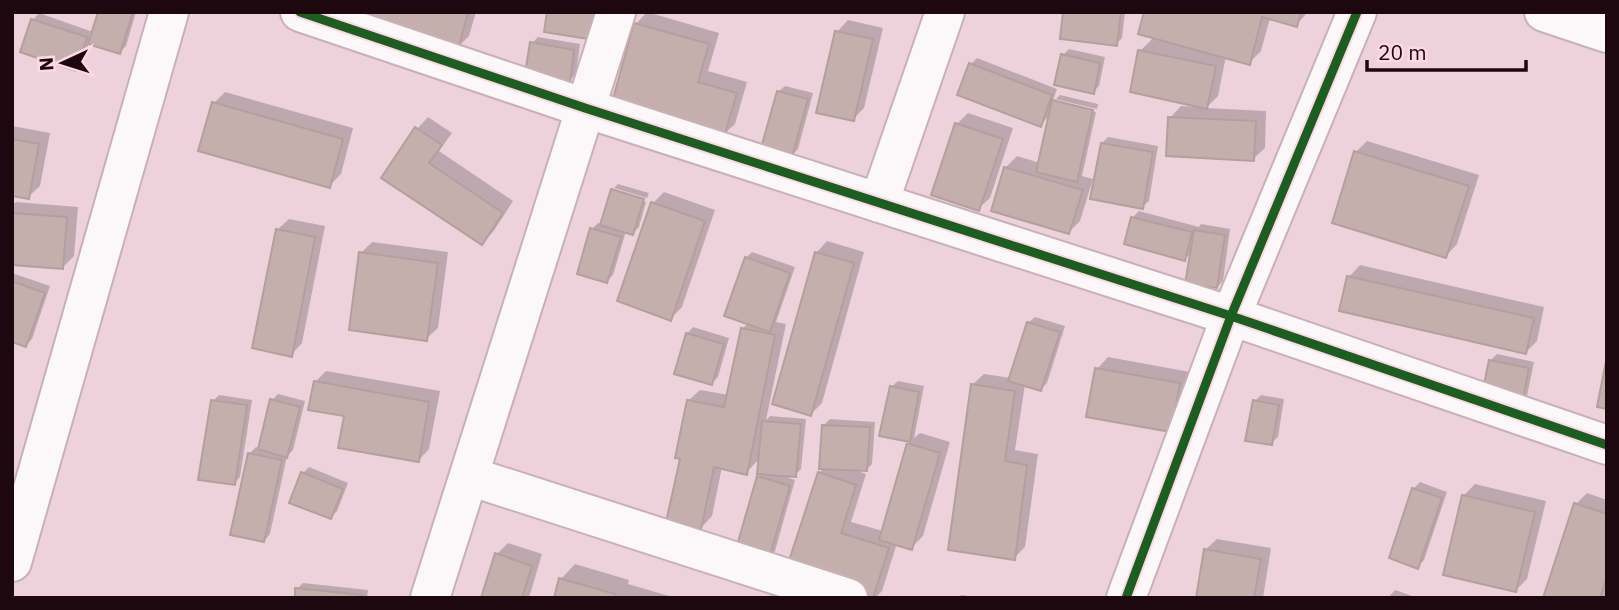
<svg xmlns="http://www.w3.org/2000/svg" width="1619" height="610" font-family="'IBM Plex Sans',sans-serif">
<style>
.shadow{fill:#0003}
.building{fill:#c5afad;stroke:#b59f9d;stroke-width:2}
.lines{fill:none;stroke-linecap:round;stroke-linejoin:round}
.street-casing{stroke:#c8b0b8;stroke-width:42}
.street{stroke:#fcf8fa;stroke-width:38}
.cycleway-casing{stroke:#ffd8e4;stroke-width:13}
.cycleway{stroke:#1b5e20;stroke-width:9}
</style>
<rect width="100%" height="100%" fill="#eed2db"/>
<!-- shadow -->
<path class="shadow" d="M99 12H136L126 46 120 52 89 43 82 63 76 69 22 51 33 20 39 13 93 32Z
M366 12H476L469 36 458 47Z
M647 12 719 33 708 71 747 82 735 124 723 135 636 24Z
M1065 12H1125L1122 38 1116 44Z
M1146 12H1308L1296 25 1270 18 1261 51 1249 63 1226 56 1218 96 1206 108 1266 111 1265 148 1253 159 1170 118 1181 106 1197 107V105L1140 51 1154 37Z
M848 20 883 28 864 108 853 119 837 32Z
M538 37 580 44 576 74 570 80 532 43Z
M1069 49 1105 57 1099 86 1093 92 1063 55Z
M977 58 1057 89 1052 103 1060 95 1098 104 1097 109 1055 99V103L1096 112 1082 176 1093 179 1080 221 1069 232 1005 168 1017 156 1040 163 1051 114 1040 125 971 64Z
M785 86 813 93 798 149 792 155 778 92Z
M225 92 353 128 341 174 329 186 214 103Z
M968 113 1013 128 990 198 978 209 957 124Z
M428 117 452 133 439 151 513 201 493 232 481 243 384 178 417 129Z
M12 126 50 133 40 186 28 197 12 194Z
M1108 137 1158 146 1149 201 1142 207 1102 143Z
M1367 141 1479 175 1457 244 1446 256 1356 152Z
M618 184 649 193 647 198 614 188Z
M613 189V192L646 202 639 227 633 233 626 231 613 275 607 281 592 229 598 223 602 224Z
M664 192 715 210 682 307 670 319 653 203Z
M16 202 78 207 74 256 62 268 12 264V205Z
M1139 211 1199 227 1201 224 1230 229 1223 281 1217 287 1192 252 1185 259 1133 217Z
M289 219 325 226 302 343 291 355 277 230Z
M827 241 864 252 822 403 811 414 816 253Z
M372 242 448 252 438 328 426 339 361 253Z
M752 252 795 267 776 322 786 324 766 420 770 416 806 419 801 469 795 475H784V476L795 480 773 558 736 555 759 477 763 473 760 458 746 473 722 467 712 516 701 528 682 458 688 401 700 390 729 395 742 329 748 323 746 258Z
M1360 265 1544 307 1537 341 1526 352 1349 277Z
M12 273 50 286 32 339 26 345 12 340Z
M1035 317 1065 326 1047 383 1041 389 1025 384 1015 450 1038 454 1025 547 1014 558 972 385 984 374 1011 378 1028 323Z
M693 327 729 338 718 377 712 383 687 334Z
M1497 354 1534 362 1527 396 1521 402 1491 360Z
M1108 357 1190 372 1170 430 1097 369Z
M326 371 440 391 429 449 418 461 346 415 315 382Z
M898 381 924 386 914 438 920 433 950 442 923 536 911 548 897 543 882 591 875 598H857L819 473 825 467 824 425 830 419 875 422 872 464 866 470H855L866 474 851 522 883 531 909 444 912 441 881 434 891 387Z
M278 394 305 401 293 450 287 456 270 534 264 541 250 453 256 447 260 448 272 400Z
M219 395 252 400 240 477 234 483 213 401Z
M1261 395 1284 399 1278 437 1271 443 1255 401Z
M309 467 348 483 337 511 331 517 303 473Z
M1420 482 1447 492 1424 560 1417 567 1391 557 1414 488Z
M1475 484 1546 501 1527 579 1516 590 1464 495Z
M1587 493 1607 500 1606 598H1545L1576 504Z
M1217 539 1271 548 1263 598H1198L1205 550Z
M508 543 542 554 529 598H483L497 554Z
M575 564 629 580 628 584 676 598H556L561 579Z
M303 583 368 590 367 598H296L297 589Z
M1395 590 1418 598H1388Z
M961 595 982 598H959Z"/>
<!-- building -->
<path class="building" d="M98 12H133L120 54 88 44Z
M364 12H464L468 13 458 49 361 23Z
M547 12H606L601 41 544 32Z
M1063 12H1121L1117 46 1060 39Z
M1144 12H1301L1297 27 1262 17 1250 65 1138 34Z
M31 19 87 37 76 71 20 52Z
M634 23 709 44 698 82 737 93 724 137 611 106Z
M835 31 873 39 854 121 816 113Z
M530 42 574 50 570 82 525 74Z
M1138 50 1216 66 1207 109 1130 92Z
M1061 54 1100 63 1094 94 1054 85Z
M969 63 1052 95 1041 127 957 95Z
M777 91 808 99 792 157 761 148Z
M1052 100 1093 110 1077 182 1036 172Z
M212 102 343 139 330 188 198 151Z
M1168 117 1256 121 1254 161 1166 156Z
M955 123 1003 139 979 211 931 195Z
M415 127 442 145 429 163 503 213 482 245 381 178Z
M12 139 39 144 29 199 12 196Z
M1101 143 1153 152 1143 209 1090 199Z
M1354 151 1469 186 1446 258 1332 223Z
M1004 167 1083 190 1069 234 991 211Z
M611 189 644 199 633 235 600 225Z
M651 202 705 221 671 321 617 301Z
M12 213 67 217 63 269 12 265Z
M1131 217 1192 232 1185 261 1124 244Z
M590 228 621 237 607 283 577 274Z
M276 229 315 237 292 357 252 348Z
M1194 230 1225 235 1217 288 1185 284Z
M359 252 438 263 427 341 349 330Z
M815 252 854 263 811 416 772 404Z
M745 257 790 273 770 332 724 316Z
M1347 276 1534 318 1526 354 1339 311Z
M12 281 45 293 26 347 12 342Z
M1027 322 1060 332 1041 391 1008 381Z
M741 328 775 335 747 475 714 467 701 529 666 522 680 459 675 458 687 400 724 407Z
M686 333 724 344 712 385 674 374Z
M1489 360 1529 368 1522 404 1482 394Z
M1606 361H1607V409L1597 407Z
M1095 368 1180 383 1171 432 1086 417Z
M314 381 429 402 419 462 338 448 344 416 308 410Z
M971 384 1015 391 1005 461 1027 465 1015 560 948 550Z
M890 386 919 392 910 442 879 436Z
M270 399 300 407 287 458 258 449Z
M211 400 247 405 235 485 198 480Z
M1253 400 1279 405 1272 445 1245 441Z
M762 421 801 424 796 477 757 474Z
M822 425 870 427 867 471 819 469Z
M907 443 940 453 912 550 879 540Z
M248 453 282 460 264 542 230 535Z
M301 472 343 489 331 519 289 503Z
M818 472 856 485 841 533 889 548 873 598H851L784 576Z
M757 476 790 486 767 566 734 556Z
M1412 488 1442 498 1418 569 1389 558Z
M1462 495 1535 512 1516 592 1443 575Z
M1574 503 1607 514V577L1600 598H1543Z
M1204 549 1261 559 1254 598H1196Z
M495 553 532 566 522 598H481Z
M559 578 615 594V598H554Z
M295 588 363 595V598H295Z"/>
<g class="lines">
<!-- street casing -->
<g class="street-casing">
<path id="street" d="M300 12 585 108 1231 316 1607 445
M1544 12 1607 33
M879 203 945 12
M469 476 848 598
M12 562 169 12
M430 598 616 12
M1126 598 1231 316 1357 12"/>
</g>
<!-- street -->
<use href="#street" class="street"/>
<!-- cycleway casing -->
<g class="cycleway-casing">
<path id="cycleway" d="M300 12 585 108 1231 316 1607 445
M1126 598 1231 316 1357 12"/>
</g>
<!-- cycleway -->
<use href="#cycleway" class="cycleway"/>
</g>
<!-- border -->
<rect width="1619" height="610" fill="none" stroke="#1d0810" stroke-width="28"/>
<!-- north arrow -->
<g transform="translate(63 63) rotate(266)" stroke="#ffd8e4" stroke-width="5" paint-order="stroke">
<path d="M0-5L12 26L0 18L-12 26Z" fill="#1d0810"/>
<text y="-10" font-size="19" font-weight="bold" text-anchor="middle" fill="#1d0810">N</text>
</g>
<!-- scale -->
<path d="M1367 60v10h159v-10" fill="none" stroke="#1d0810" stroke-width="3.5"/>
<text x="1378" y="60" font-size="21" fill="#1d0810" stroke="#ffd8e4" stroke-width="5" paint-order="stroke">20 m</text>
</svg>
